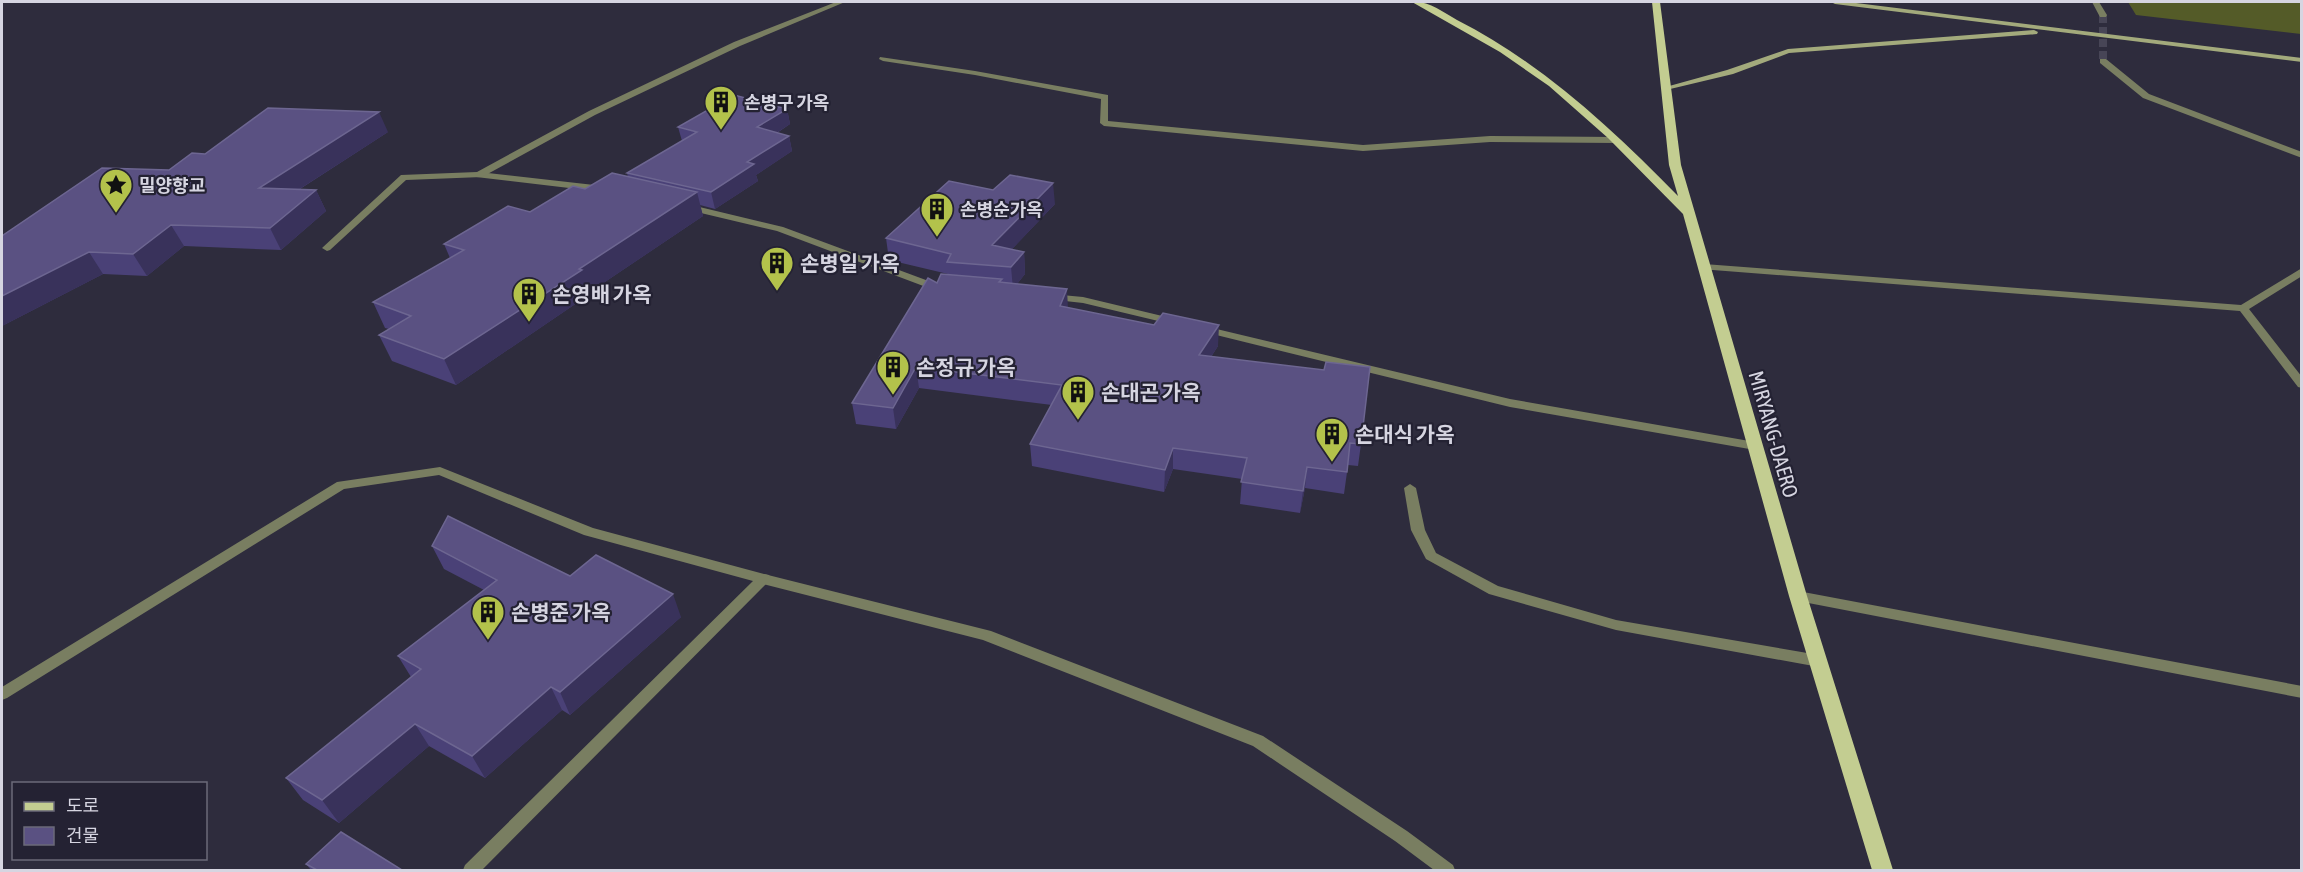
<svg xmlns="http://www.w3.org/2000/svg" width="2303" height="872" font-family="'Asap Condensed','Noto Sans KR',sans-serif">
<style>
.green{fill:#545b28}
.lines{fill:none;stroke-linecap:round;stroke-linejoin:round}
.minor-tunnel{stroke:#474556;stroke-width:8;stroke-dasharray:8 4;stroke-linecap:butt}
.service{fill:#797e61;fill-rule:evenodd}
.minor{fill:#797e61;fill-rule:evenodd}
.secondary{fill:#a3aa7c;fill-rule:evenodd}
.primary{fill:#c3cd91;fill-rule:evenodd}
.wall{fill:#4a4177}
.shaded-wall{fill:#39325b}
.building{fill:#5a5182;stroke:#6d6691;stroke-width:1.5}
.labels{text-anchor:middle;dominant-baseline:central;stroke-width:4.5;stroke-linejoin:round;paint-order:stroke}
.far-poi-label{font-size:18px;font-weight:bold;fill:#d6d5e1;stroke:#242233;text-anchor:start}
.poi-label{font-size:21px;font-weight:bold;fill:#d6d5e1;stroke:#242233;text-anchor:start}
.street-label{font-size:21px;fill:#d6d5e1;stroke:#242233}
</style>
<rect width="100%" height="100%" fill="#2e2c3d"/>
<!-- green -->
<path class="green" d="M2128 2H2301V34L2136 15Z"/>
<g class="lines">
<!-- minor-tunnel -->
<path class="minor-tunnel" d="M2103 15V61"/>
<!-- service -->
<path class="service" d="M880 57 975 71 1108 95V121L1363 145 1490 136 1616 137 1620 140 1616 143 1490 142 1363 151 1104 126 1100 123 1101 99 975 75 883 61 879 59Z
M479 172 603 186 608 189 603 192 476 177 474 175Z
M687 204 783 227 942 286 943 288 938 291 934 290 777 231 684 209 682 207Z
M1051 294 1083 297 1179 320 1180 322 1175 325 1083 303 1047 299 1046 297Z
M1204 326 1510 399 1755 442 1761 446 1755 450 1510 407 1200 331 1199 329Z
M1410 484 1416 488 1425 530 1436 553 1498 586 1616 620 1819 655 1824 657 1826 661 1824 665 1819 667 1616 630 1489 594 1426 559 1411 530 1404 488Z
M764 574 991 631 1263 736 1407 831 1453 865 1455 870H1434L1395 841 1253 746 983 640 759 583 757 579 759 575Z"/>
<!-- minor -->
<path class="minor" d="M836 2H845L740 46 595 115 482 177 406 180 330 250 327 251 322 248 401 175 477 172 589 111 734 42Z
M2092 2H2099L2107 15 2106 17H2100Z
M2100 59H2106L2149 94 2302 152V158L2143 98 2100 63Z
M1704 264 2241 305 2302 268V276L2249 309 2302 377V388L2298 387 2240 311 1700 269V265Z
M440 467 593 528 764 574 769 575 771 579 482 870H463L465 865 753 581 584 535 439 475 344 489 7 698 2 700V687L337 482Z
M1798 591 2302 686V698L1798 601 1793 600 1791 596 1793 592Z"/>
<!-- secondary -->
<path class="secondary" d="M1831 2H1848L2302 58V62L1835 4Z
M2034 30 2038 32 2037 34 1789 53 1733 74 1666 90 1662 88 1727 70 1788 49Z"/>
<!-- primary -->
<path class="primary" d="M1412 2C1427 0 1443 12 1457 20 1543 64 1611 128 1678 196L1669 165 1652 2H1660L1681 165 1807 596 1893 870H1872L1789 596 1683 214 1608 138 1549 86 1500 52Z"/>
</g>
<!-- wall -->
<path class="wall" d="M787 109 790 124 777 133 789 136 792 151 756 175 758 181 715 209 700 205 703 216 590 292V294L456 385 392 361 379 335 389 329 385 328 373 302 450 258 444 244 530 212 585 189 628 177 627 173 682 141 678 127Z
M388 132 300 189 316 190 326 211 281 250 184 246 147 276 103 274 2 326 205 154Z
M1055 204 1011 250 1024 252 1025 274 1017 284 1068 308 1218 346 1211 357 1361 444 1358 466 1348 465 1344 494 1305 488 1300 513 1240 504 1242 479 1173 469 1164 492 1032 466 1030 444 1052 405 919 388 896 429 856 424 852 403 937 283 948 274 889 260 886 238Z
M432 546 570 576 681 617 570 715 562 710 485 778 429 746 339 823 303 800 286 778 411 677 398 656 484 590 444 569Z
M306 864 403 870H311Z"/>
<!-- shaded-wall -->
<path class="shaded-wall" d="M787 109 790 124 761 143 757 127Z
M379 112 388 132 270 208 259 188Z
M789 136 792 151 756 175 758 181 715 209 711 192 747 162Z
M1053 183 1055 204 996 266 992 245Z
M316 190 326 211 281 250 270 228Z
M697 192 703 216 590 292V294L456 385 444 359 579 269Z
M171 225 184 246 147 276 133 254Z
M89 252 103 274 2 326V296Z
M1024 252 1025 274 1013 289 1011 267Z
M1067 289 1068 309 1060 306Z
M1219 325 1218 346 1198 376 1199 355Z
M916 367 919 388 896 429 893 408Z
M1173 448V469L1164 492 1165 470Z
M1307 467 1305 488 1300 513 1303 491Z
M673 594 681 617 570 715 560 692Z
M551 687 562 710 485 778 472 756Z
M415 724 429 746 339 823 322 800Z"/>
<!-- building -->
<path class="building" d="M734 95 787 109 757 127 789 136 747 162 754 164 711 192 627 173 697 132 678 127Z
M268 108 379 112 259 188 316 190 270 228 171 225 133 254 89 252 2 296V236L102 168 169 170 192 153 205 154Z
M612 173 697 192 579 269 582 270 444 359 379 335 411 316 373 302 464 250 444 244 508 206 530 212 573 186 585 189Z
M1010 175 1053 183 992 245 1024 252 1011 267 947 262 951 254 886 238 949 181 993 190Z
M941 274 1002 279 999 282 1067 289 1060 306 1154 325 1163 313 1219 325 1199 355 1324 370 1326 362 1370 367 1361 444 1350 443 1347 472 1307 467 1303 491 1241 482 1247 458 1173 448 1165 470 1030 444 1062 385 916 367 893 408 852 403 928 278 937 283Z
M448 516 570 576 596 555 673 594 560 692 551 687 472 756 415 724 322 800 286 778 421 669 398 656 497 580 432 546Z
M341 832 402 870H317L306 864Z"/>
<!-- icons -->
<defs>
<g id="building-pin" transform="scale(1.725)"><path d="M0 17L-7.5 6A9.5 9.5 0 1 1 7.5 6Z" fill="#b3c24b" stroke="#242233"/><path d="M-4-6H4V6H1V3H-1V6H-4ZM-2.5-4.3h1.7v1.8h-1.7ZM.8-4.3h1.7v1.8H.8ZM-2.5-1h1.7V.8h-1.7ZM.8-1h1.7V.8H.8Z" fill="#111"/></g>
<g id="sight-pin" transform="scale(1.725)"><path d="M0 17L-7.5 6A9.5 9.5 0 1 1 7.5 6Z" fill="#b3c24b" stroke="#242233"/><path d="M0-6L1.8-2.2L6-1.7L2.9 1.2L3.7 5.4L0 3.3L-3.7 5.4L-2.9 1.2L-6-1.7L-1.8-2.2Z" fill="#111"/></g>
</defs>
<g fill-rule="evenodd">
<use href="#building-pin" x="721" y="102"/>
<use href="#sight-pin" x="116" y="185"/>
<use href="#building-pin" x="937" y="209"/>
<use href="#building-pin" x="777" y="263"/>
<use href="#building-pin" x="529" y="294"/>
<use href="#building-pin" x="893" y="367"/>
<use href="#building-pin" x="1078" y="392"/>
<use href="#building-pin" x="1332" y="434"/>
<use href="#building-pin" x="488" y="612"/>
</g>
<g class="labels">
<!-- far-poi labels -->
<g class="far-poi-label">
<text x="744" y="102">손병구 가옥</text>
<text x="139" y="185">밀양향교</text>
<text x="960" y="209">손병순가옥</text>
</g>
<!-- poi labels -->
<g class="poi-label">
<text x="800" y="263">손병일 가옥</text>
<text x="552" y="294">손영배 가옥</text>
<text x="916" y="367">손정규 가옥</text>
<text x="1101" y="392">손대곤 가옥</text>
<text x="1355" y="434">손대식 가옥</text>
<text x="511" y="612">손병준 가옥</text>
</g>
<!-- street labels -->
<g class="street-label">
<text transform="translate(1774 434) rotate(74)">MIRYANG-DAERO</text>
</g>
</g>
<!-- border -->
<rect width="2303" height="872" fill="none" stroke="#d6d5e1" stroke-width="6"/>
<!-- legend -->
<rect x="12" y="782" width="195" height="78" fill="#242233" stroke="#6b6a79" stroke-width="1.5"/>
<rect x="24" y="802" width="30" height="9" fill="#c3cd91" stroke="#6b6a79" stroke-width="1.5"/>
<text x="66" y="812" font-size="18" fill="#d6d5e1">도로</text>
<rect x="24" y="827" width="30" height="18" fill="#5a5182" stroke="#6b6a79" stroke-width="1.5"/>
<text x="66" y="842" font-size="18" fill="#d6d5e1">건물</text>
</svg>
